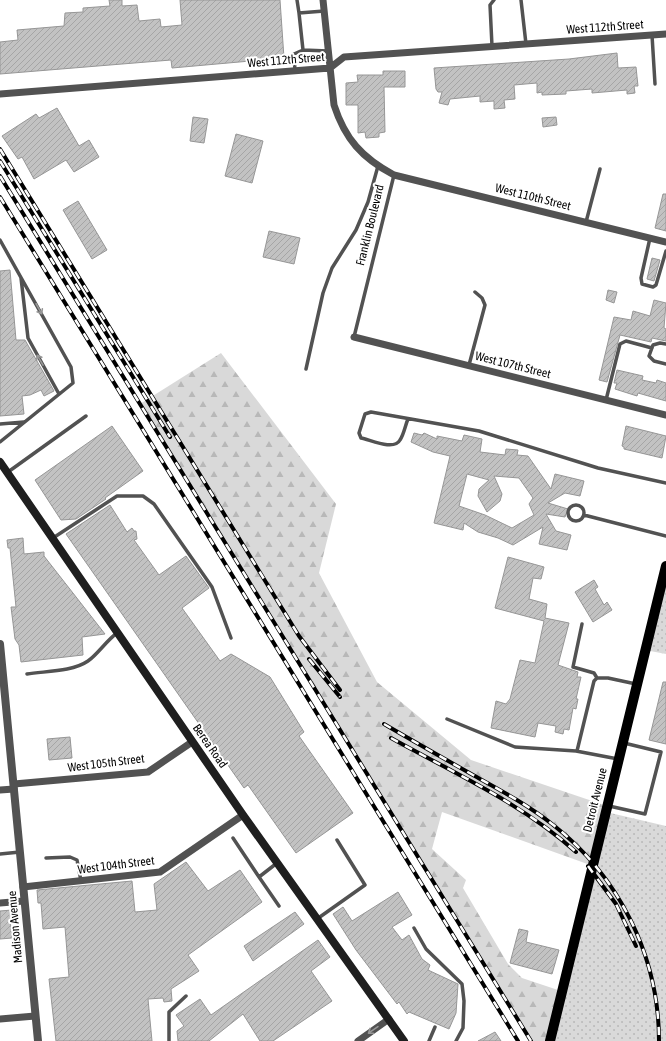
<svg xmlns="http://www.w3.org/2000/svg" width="666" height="1041" font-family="'Asap Condensed',sans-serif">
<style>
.grass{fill:url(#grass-dots)}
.forest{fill:url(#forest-firs)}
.building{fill:url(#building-hatch);stroke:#969696;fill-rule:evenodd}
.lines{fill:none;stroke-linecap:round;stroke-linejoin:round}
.service{stroke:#525252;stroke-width:3.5}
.minor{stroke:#525252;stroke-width:7}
.tertiary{stroke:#525252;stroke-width:8}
.secondary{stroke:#1f1f1f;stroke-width:8}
.primary{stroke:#000;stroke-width:10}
.rail-casing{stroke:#000;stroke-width:4}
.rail{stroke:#fff;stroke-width:2.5;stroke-dasharray:8;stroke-linecap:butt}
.oneway{stroke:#979797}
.labels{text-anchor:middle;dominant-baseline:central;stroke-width:4;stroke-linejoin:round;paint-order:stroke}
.street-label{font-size:12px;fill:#000;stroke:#fff}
</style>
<defs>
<pattern id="grass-dots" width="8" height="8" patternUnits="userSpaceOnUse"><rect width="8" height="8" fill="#d9d9d9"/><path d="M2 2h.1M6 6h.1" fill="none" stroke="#b8b8b8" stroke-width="1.8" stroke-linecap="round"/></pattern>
<pattern id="forest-firs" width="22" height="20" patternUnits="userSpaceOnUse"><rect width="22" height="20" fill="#d9d9d9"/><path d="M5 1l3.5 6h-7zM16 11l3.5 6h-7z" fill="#b8b8b8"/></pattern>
<pattern id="building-hatch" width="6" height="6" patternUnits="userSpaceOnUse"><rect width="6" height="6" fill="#c2c2c2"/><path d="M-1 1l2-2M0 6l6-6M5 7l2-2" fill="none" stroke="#a5a5a5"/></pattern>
</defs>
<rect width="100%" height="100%" fill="#fff"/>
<!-- grass -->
<path class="grass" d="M666 566V654L645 650Z
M606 812 666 826V1041H550Z"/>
<!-- forest -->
<path class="forest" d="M221 353 336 504 319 573 377 682 471 760 607 806 593 866 442 812 432 849 466 880 463 888 508 964 522 978 561 991 550 1041H531L140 404Z"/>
<!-- building -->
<path class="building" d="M109 0H122V6L137 5 139 21 160 19 161 27 182 25 180 0H280L284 58 172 68 171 60 0 74V42L18 40 17 30 64 26 65 13 83 12V8L110 6Z
M617 53 618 68 636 67 638 86H634L635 93 627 94V90L592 93V89L566 91V94L542 95V92L537 93V83L514 85 515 99 504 100 505 108 494 109V101L480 102V96L450 99 448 105 439 103 442 92H438L436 89 434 68 569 59Z
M383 71H405V87H384L385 132 379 133V137L366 138 365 132 358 133V105H346V83L358 82 357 75H383Z
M57 108 79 146 89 140 99 157 74 172 66 160 34 179 22 157 18 159 2 136 36 114 39 118Z
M193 117 208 119 204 143 190 141Z
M556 117 557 125 543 127 542 118Z
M236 134 263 141 252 183 225 176Z
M663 194H666V231L655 228Z
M78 201 107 250 92 259 63 210Z
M269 231 300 238 294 264 263 257Z
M652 258 660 260 654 281 647 279Z
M10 270 16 340H25L54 391 44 396 41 390 30 395 22 396 24 414 0 416V271Z
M608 290 617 292 614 303 606 300Z
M654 300 666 303 664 328 666 329V341L652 338 651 342 620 335 607 382 599 380 614 317 631 320 633 311 650 316Z
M617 370 643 376 642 380 656 383 657 380 666 383V401L638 393 637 396 615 389 617 383H614Z
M112 426 143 471 105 498 106 499 76 519 61 520 35 480Z
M626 426 666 436 662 458 624 449V447L622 446Z
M414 433 422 435 424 433 437 439V436L462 441 464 435 482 439 480 452 505 455 506 449 518 450 517 455 528 456 551 489 555 474 584 481 580 496 565 493 548 503 568 509 565 517 546 514 556 531 571 535 567 550 539 544 543 527 513 545 498 538 478 532 464 523 463 530 434 523 450 456 433 452 411 442ZM467 474 489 480 479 489 478 496 487 512 500 501 502 494 494 476 519 478 533 498 529 504 534 515 512 528 485 515 459 506Z
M110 505 127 532 132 528 134 531H136L137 539 134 540 159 575 186 556 209 588 182 608 220 661 231 654 270 677 304 732 299 736 353 813 296 853 248 785 244 788 66 534Z
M23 538 24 554 44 552V556L105 634 82 637 83 655 21 662 19 645 15 639 11 607H16L10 548H8L7 540Z
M508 557 544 567 541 579 533 578 529 599 547 604 545 618 569 623 558 665 578 672 577 677H581L576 699H578L576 709 573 708 569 730 564 729 563 734 555 732 556 726 538 723 535 737 491 728 496 701 506 704 510 699 520 660 535 663 544 621 495 608Z
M594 580 598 587 595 589 604 605 607 602 612 610 593 622 575 592Z
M663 682H666V744L649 740Z
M70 737 72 758 49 760 47 739Z
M186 862 208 891 240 870 262 902 188 955 199 971 171 989 172 1001 164 1002 163 998 148 999 152 1041H56L49 979 69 977 65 927 43 929 41 903H38L37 890 132 881 135 912 157 910 154 884Z
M398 892 412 915 392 927 402 940 409 935 422 959 430 965 428 970 458 984 456 1013 449 1029 409 1012 407 1014 399 1002 397 1004 356 950 333 914 343 907 352 921Z
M12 910 13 919H10L12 938 0 939V911Z
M295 912 304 924 253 961 244 946Z
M519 929 528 931 526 942 559 950 552 974 510 963Z
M318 940 330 957 311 971 332 1001 273 1041H260L243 1014 209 1041H178L177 1031 184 1026 176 1015 200 999 211 1015Z
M495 1032 501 1041H478Z"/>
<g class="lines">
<!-- service -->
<path class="service" d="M297 0 299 13 324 11
M521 0 526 44
M299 13 303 50 328 51
M652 35 655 84
M492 46 490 5 494 0
M295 71 294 54 303 50
M586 222 600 169
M650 238 641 278 642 284 653 287 656 285 666 251
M0 240 71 367 73 383 0 442
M21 278 28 338 59 394
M354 337 394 175
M666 344 660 343 653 345 649 356 654 361 666 364
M469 365 485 305 482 298 475 292
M306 369 323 293 332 268 356 230 368 202 378 166
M606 400 620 344 626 341 652 348
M408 419C405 426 404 434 400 440 394 451 371 440 361 438L359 433 365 414 371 412 479 431 598 468 666 483
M0 424 24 422
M8 472 86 416
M568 513a8 8 0 1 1 16 0a8 8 0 1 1-16 0Z
M584 515 666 536
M53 538 117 496H143L154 504 212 587 231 638
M582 624 573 667 594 673 597 678
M27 674C45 671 72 672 88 661 98 654 106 641 117 633
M447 719 515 747 576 751 618 759
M577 751 594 681 597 678H608L636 684
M609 806 645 814 661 752 624 743
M233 838 259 877 277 863
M0 854 20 852
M46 858 70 857 77 860 81 881
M259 877 279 906
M317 919 365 885 337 840
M414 928 426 949 462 984 464 1001 463 1028 456 1041
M169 1041V1012L186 996
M429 1041 435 1027"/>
<!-- minor -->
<path class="minor" d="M323 0 334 105C345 139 362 158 394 175L666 242
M0 94 330 68 344 57 666 34
M354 337 666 415
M14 784 148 772 192 742
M0 790 14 789
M23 887 160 872 243 815
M0 903 24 901
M0 1019 35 1016
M358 1041 389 1019"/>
<!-- tertiary -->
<path class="tertiary" d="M0 644 38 1041"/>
<!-- secondary -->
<path class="secondary" d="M0 462 243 815 404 1041"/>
<!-- primary -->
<path class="primary" d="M550 1041 666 566"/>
<!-- rail casing -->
<g class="rail-casing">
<path id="rail" d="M0 149 299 636 340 690
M0 161 170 437
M0 176 531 1041
M0 197 518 1041
M309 659 340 697
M384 724C413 741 443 758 473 775 500 790 528 805 552 824 619 876 659 956 659 1041
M391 738C454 773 523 804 576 852
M588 866 616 904 636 946"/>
</g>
<!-- rail -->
<use href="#rail" class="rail"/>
</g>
<!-- one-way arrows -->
<defs><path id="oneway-shaft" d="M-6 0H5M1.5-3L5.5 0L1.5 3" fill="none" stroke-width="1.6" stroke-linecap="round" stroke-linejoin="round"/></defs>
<g class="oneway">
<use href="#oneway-shaft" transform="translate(39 309) rotate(61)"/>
<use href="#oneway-shaft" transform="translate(40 360) rotate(-120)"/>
<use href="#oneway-shaft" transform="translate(373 1030) rotate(145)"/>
</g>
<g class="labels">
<!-- street labels -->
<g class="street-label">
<text transform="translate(605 27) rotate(-4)">West 112th Street</text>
<text transform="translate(286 60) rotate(-5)">West 112th Street</text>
<text transform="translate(533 197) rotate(14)">West 110th Street</text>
<text transform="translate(370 225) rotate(-76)">Franklin Boulevard</text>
<text transform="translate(513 365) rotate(14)">West 107th Street</text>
<text transform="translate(210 746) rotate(55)">Berea Road</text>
<text transform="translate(106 763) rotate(-7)">West 105th Street</text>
<text transform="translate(595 800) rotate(-76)">Detroit Avenue</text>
<text transform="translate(116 865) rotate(-7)">West 104th Street</text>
<text transform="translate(15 927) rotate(-95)">Madison Avenue</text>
</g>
</g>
</svg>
